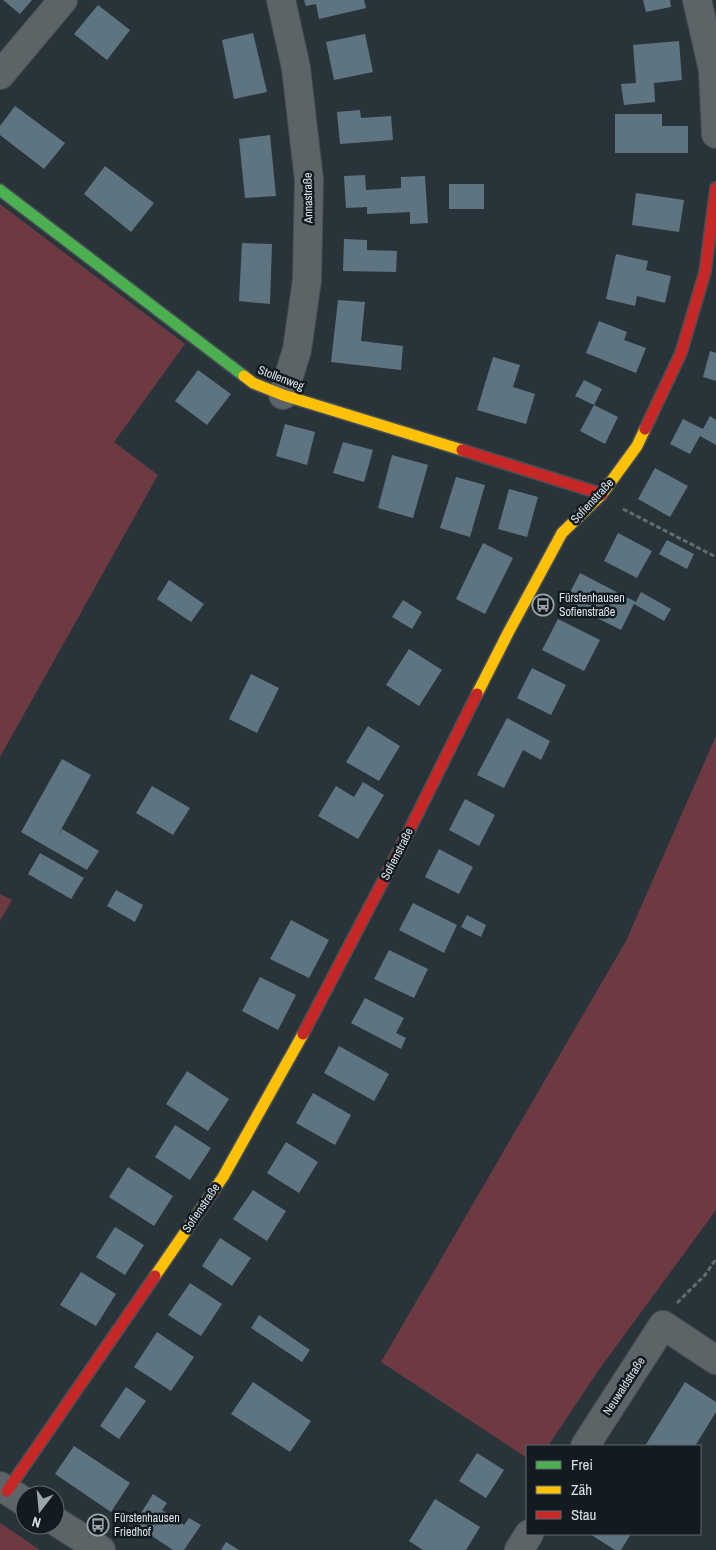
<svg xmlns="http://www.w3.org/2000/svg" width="716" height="1550" font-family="'Archivo Narrow',sans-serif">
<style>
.green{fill:#6e3a42}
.building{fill:#5e7581}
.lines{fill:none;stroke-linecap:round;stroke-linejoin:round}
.street-casing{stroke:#464f54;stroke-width:30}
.fast-casing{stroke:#464f54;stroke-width:14}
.slow-casing{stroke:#464f54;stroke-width:14}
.jam-casing{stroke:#464f54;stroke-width:14}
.path{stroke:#646b70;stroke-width:3;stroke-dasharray:5 2.5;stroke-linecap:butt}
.street{stroke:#5c6468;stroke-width:28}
.fast{stroke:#4caf50;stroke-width:11}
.slow{stroke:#ffc107;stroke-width:11}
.jam{stroke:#c62828;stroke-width:11}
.labels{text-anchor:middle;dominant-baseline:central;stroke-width:5;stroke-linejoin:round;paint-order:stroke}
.street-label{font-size:12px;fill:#d7e2e9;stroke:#131b20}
.poi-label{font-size:12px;fill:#d7e2e9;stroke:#131b20;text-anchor:start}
</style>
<rect width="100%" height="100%" fill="#29343a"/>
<!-- green -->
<path class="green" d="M0 204 185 344 114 442 158 475 0 757Z
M716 736V1210L598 1371 548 1446H527V1458L381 1362 626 941Z
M0 894 12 900 0 921Z
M0 1523 40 1550H0Z"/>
<!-- building -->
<path class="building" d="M3 0H32L20 14Z
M304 0H364L366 8 319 19 316 4 306 6Z
M643 0H670L671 7 646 12Z
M98 5 130 30 107 60 74 34Z
M253 33 267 92 234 99 222 40Z
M365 34 373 72 334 80 326 42Z
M679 41 682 80 654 83 655 102 624 105 621 84 636 83 633 45Z
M15 106 65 143 44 169 0 135V126Z
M360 110 361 118 391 116 393 140 340 144 337 112Z
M615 114H662V126H688V153H615Z
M270 135 276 196 245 198 239 139Z
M105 166 154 203 131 232 84 194Z
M365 175 366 190 401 188V177L425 176 428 223 410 224V212L367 214V207L346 208 344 176Z
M449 184H484V209H449Z
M636 193 684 200 679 232 632 225Z
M344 239 367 240V250L397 251 396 272 343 271Z
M242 243 272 244 270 304 239 301Z
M616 254 648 261 646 270 671 276 665 303 637 296 635 306 606 299Z
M338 300 365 302 361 341 403 346 401 370 331 362Z
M599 321 627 332 624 340 646 348 636 373 586 353Z
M710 351 716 353V381L703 377Z
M493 357 520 365 513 387 535 394 526 424 477 410Z
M198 370 231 394 207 425 175 401Z
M584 380 602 389 594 405 575 396Z
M594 405 618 417 605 444 580 431Z
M710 416 716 420V445L700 436 690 454 670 444 683 419 703 429Z
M285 424 315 432 307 465 276 456Z
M343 442 373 450 364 482 333 473Z
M392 455 428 465 413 518 378 508Z
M655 468 688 486 670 517 638 499Z
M456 477 485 485 470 537 440 528Z
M509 489 538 497 527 537 498 529Z
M618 533 652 551 637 578 604 561Z
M667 540 694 554 687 569 659 554Z
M483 543 513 558 485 614 456 599Z
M580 573 636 602 641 592 671 609 664 621 634 604 621 630 565 602Z
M169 580 204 604 191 622 157 599Z
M403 600 422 612 412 629 392 617Z
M558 619 600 640 584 671 542 650Z
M409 649 442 670 419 706 386 685Z
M532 668 566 685 551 715 517 698Z
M251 674 279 688 257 733 229 719Z
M507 718 550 741 541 760 523 750 504 788 477 775Z
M368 726 400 746 379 781 346 762Z
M62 759 91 775 57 837 62 829 99 851 87 870 21 832Z
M363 782 384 795 358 839 318 816 336 786 354 797Z
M152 786 190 808 173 835 136 813Z
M465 799 495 815 479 846 449 830Z
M439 849 473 867 459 894 425 877Z
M40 853 84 878 71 899 28 874Z
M116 890 143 905 135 922 107 906Z
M413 903 457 925 444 953 399 930Z
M467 915 486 925 481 937 461 927Z
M291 920 329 940 309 978 270 959Z
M389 950 428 969 414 998 374 979Z
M260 977 296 995 278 1030 242 1011Z
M365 998 404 1018 396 1033 406 1038 401 1049 351 1023Z
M339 1046 389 1074 374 1101 324 1073Z
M187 1071 229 1099 208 1131 166 1104Z
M313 1093 351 1115 335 1145 296 1123Z
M175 1125 211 1148 190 1180 155 1157Z
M286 1142 318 1162 299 1193 267 1173Z
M128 1167 173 1196 154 1226 109 1197Z
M253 1190 286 1211 267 1241 233 1219Z
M115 1227 144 1245 125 1275 96 1257Z
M220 1238 251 1258 232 1286 202 1266Z
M81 1272 116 1294 96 1326 60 1305Z
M190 1283 222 1304 201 1336 168 1315Z
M259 1315 310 1350 302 1362 251 1328Z
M157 1332 194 1357 171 1391 134 1367Z
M253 1382 311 1421 290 1452 231 1414Z
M685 1382 716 1402V1412L695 1446H645Z
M126 1387 146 1401 119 1439 100 1426Z
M74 1446 130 1483 111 1512 55 1474Z
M477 1453 504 1470 486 1498 459 1481Z
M153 1494 167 1503 162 1510 184 1525 189 1518 201 1525 184 1550H173L134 1524Z
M435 1499 480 1527 466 1550H423L409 1541Z
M590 1534H631L621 1550H615Z
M226 1542 239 1550H221Z"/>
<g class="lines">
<!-- street casing -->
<g class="street-casing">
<path id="street" d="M281 0 296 68 309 180 307 280 297 350 283 395
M697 0 713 70 716 134
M0 75 63 0
M585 1446 663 1325 716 1360
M0 1486 25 1502
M55 1521 101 1550
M519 1550 529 1534"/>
</g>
<!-- fast casing -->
<g class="fast-casing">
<path id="fast" d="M0 190 244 376"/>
</g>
<!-- slow casing -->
<g class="slow-casing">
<path id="slow" d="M244 376 253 383 283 395 462 450
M477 694 508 633 562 533 602 494 637 446 645 429
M155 1276 223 1177 303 1034"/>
</g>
<!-- jam casing -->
<g class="jam-casing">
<path id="jam" d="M645 429 681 353 705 272 716 188
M462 450 602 494
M303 1034 404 841 477 694
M7 1491 155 1276"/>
</g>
<!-- path -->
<path class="path" d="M623 509 716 557
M677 1303 705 1275 716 1259"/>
<!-- street -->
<use href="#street" class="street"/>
<!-- fast -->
<use href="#fast" class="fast"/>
<!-- slow -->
<use href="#slow" class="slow"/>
<!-- jam -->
<use href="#jam" class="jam"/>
</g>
<!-- icons -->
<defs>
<g id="bus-ring" transform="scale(1.125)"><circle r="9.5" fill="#131b20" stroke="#9aa5ac" stroke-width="1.5"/><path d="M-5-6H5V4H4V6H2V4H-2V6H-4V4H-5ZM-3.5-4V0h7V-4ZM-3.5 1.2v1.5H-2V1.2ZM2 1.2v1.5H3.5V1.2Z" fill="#9aa5ac"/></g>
</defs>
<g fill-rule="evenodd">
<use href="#bus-ring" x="543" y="605"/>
<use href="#bus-ring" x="98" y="1525"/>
</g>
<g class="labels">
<!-- street labels -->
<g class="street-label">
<text transform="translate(308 198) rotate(-91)">Annastraße</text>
<text transform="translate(281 378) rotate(21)">Stollenweg</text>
<text transform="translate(592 501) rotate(-47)">Sofienstraße</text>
<text transform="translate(397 854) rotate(-63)">Sofienstraße</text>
<text transform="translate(201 1208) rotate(-56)">Sofienstraße</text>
<text transform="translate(624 1386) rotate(-57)">Neuwaldstraße</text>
</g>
<!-- poi labels -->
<g class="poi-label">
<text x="559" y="598">Fürstenhausen<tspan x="559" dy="14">Sofienstraße</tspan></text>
<text x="114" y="1518">Fürstenhausen<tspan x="114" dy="14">Friedhof</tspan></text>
</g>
</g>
<!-- legend -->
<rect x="526" y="1445" width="175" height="90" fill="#131b20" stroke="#616b70"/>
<rect x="536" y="1461" width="25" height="8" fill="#4caf50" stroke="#616b70"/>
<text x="571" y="1470" font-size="15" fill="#d7e2e9">Frei</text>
<rect x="536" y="1486" width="25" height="8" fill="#ffc107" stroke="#616b70"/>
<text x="571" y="1495" font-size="15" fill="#d7e2e9">Zäh</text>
<rect x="536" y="1511" width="25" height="8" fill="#c62828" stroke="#616b70"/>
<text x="571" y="1520" font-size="15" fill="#d7e2e9">Stau</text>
<!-- north arrow -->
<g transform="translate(40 1510) rotate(196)"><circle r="24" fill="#131b20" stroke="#616b70"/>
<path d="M0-4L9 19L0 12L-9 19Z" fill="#9aa5ac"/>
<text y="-8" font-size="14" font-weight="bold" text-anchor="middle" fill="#d7e2e9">N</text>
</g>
</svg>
